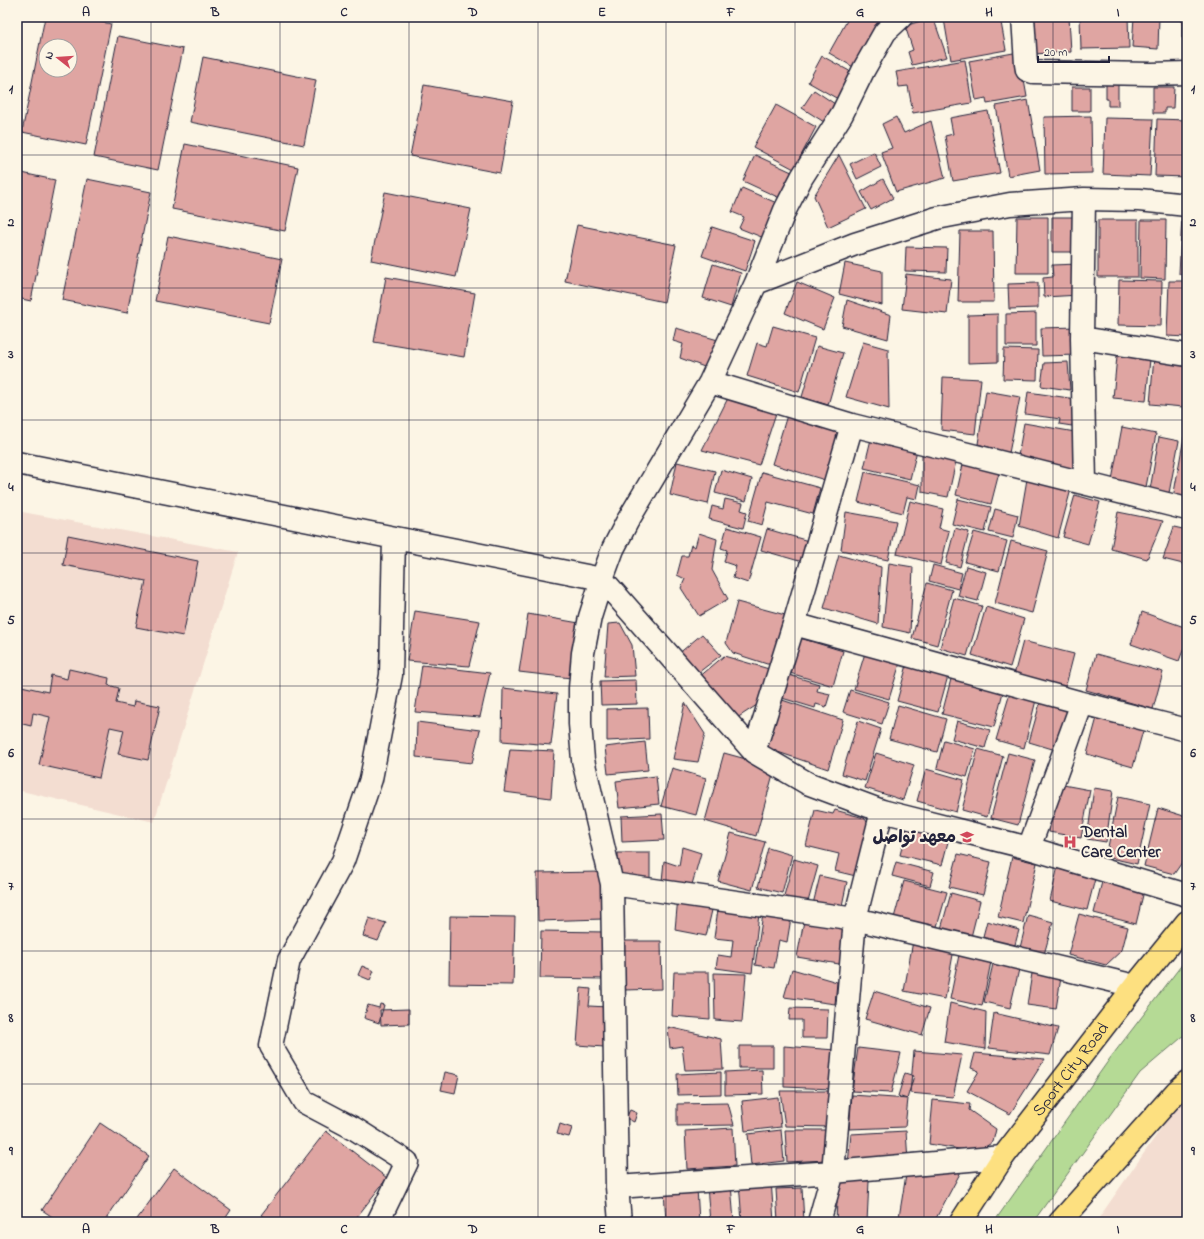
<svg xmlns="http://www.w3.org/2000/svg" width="1204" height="1239" font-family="'Indie Flower','Playpen Sans Arabic',sans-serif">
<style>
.built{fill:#f3ddd1}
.green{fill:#b5da95;stroke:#6c7e68}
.building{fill:#dfa5a2;stroke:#22223b;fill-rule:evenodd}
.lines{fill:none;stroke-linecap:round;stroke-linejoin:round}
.minor-casing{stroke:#22223b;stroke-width:25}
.major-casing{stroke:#22223b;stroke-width:25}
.minor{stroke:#fcf5e5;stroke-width:22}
.major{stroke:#fde080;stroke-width:22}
.grid{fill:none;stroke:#22223b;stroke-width:1;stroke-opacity:0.55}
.labels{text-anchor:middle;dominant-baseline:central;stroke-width:4;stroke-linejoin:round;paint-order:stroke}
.poi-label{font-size:17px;font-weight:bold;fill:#22223b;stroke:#fcf5e5;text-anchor:start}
.street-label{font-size:17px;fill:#22223b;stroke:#fcf5e5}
.neatline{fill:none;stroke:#22223b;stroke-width:1.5}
.grid-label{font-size:13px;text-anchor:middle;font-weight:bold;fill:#22223b}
</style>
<rect width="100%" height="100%" fill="#fcf5e5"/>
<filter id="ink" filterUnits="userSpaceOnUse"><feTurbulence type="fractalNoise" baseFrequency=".025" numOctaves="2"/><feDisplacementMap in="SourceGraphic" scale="8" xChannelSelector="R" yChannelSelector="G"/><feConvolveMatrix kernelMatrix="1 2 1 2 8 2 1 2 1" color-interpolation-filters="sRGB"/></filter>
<g filter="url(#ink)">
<!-- built -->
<path class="built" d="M17 511 238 552 154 822 17 790Z
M1187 1099V1222H1096L1176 1107Z"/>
<!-- green -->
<path class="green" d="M1187 958V1033L1140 1073 1033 1222H994L1111 1057Z"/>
<!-- building -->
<path class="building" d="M45 17H78L111 24 86 145 22 132ZM46 46H70V70H46Z
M849 17H885L855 68 829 53Z
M933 17 947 57 912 65 908 52 913 50 905 26Z
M954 17H1000L1006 50 951 60 944 19Z
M1030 17H1069L1071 52 1032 54Z
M1080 17H1128L1129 48 1081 49Z
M1134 17H1159L1158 49 1132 47Z
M1182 17H1187V38H1182Z
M118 36 183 49 158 170 94 157Z
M1019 52 1027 97 987 104 986 98 976 100 969 61Z
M822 56 853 73 838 99 808 82Z
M203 57 316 80 304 145 190 122Z
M965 60 972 103 913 113 908 86 899 87 896 72Z
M1106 82H1118V106H1108V99H1106Z
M424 85 513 101 500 173 410 156Z
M1072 87H1090V111H1072Z
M1153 87H1174L1173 108H1165V113H1153Z
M814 90 835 104 824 122 802 108Z
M1028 100 1040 170 1008 176 996 106Z
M776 105 816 127 794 169 753 147Z
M988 111 1000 173 953 181 945 136 953 134 950 118Z
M1091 116 1092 173 1045 174 1044 117Z
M896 117 904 133 931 121 945 178 896 192 881 152 892 148 882 124Z
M1105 118 1153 119 1150 176 1103 174Z
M1157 119 1187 120V177L1155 176Z
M185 144 298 167 285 231 172 209Z
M874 152 881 167 857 179 850 164Z
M755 155 796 174 784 200 743 181Z
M839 155 866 209 828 227 814 196Z
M17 172 55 180 31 301 17 298Z
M87 179 151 192 127 313 62 300Z
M883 179 893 198 871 210 861 192Z
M742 188 779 204 764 238 739 228 744 217 732 212Z
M385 192 471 209 456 277 371 260Z
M1182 216H1187V275L1179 274Z
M1017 217H1048V273H1016Z
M1052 217H1077V252H1052Z
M1098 220H1138V277H1098Z
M1141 220H1166L1165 279 1140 278Z
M577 225 676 245 664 302 565 281Z
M712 227 755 241 745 271 702 256Z
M960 231H993L994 302H958Z
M168 236 282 259 269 323 155 301Z
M906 247 947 248 946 272 905 271Z
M845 263 882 271V305L839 294Z
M713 264 741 273 731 307 703 298Z
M1079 264 1080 295 1044 297 1043 278 1053 277 1052 265Z
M906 274 951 279 947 314 902 309Z
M386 277 475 293 464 357 374 342Z
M1119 280 1162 281 1161 326 1118 325Z
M1169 281H1187V337L1167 336Z
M797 282 835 298 823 329 785 313Z
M1038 283V308L1009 309 1008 284Z
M847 300 891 315 888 339 842 326Z
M1036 313V346H1006V314Z
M998 314V362L968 363V315Z
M773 326 815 338 799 392 747 376 757 343 767 346Z
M1077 327 1078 355 1042 356 1041 328Z
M676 328 718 340 707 368 680 358 683 344 673 341Z
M863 342 888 349 889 409 846 397Z
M817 346 843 353 828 405 802 397Z
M1004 349 1038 350 1037 380 1003 379Z
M1117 356 1150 359 1146 401 1113 398Z
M1154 357 1187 365 1183 407 1150 404Z
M1068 362 1070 390 1041 386 1044 363Z
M943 377 981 379 975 434 941 430Z
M986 391 1020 397 1009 453 978 444Z
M1028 392 1076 399 1072 426 1059 424 1060 419 1025 414Z
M728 398 777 410 759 465 702 450Z
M788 412 840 427 825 480 772 464Z
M1024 423 1075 432 1077 471 1018 456Z
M1122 427 1156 434 1146 487 1112 480Z
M872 435 918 446 910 479 864 468Z
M1159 437 1179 441 1169 493 1150 490Z
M1184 437 1187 438V500L1173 498Z
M922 452 956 461 948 497 922 492Z
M964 460 1000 469 991 504 956 495Z
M677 462 715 471 708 504 670 495Z
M721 470 752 479 746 501 715 493Z
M762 472 820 488 813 514 768 502 762 525 748 521Z
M865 472 920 485 917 499 907 497 903 513 858 502Z
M1027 479 1071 489 1058 538 1019 526Z
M1075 495 1100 502 1088 544 1063 537Z
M725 499 743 503 741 510 747 512 743 528 709 519 712 506 723 509Z
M958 499 991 507 985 532 952 524Z
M910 501 943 509 939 528 949 531 941 565 897 554Z
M995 509 1018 515 1013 538 989 532Z
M846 512 896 521 888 560 841 550Z
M1118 512 1163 521 1147 559 1111 549Z
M727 527 761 537 748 583 733 578 736 566 724 562 727 550 721 548Z
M1174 527 1187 530V565L1163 559Z
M955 528 969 532 960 567 946 563Z
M767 529 812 542 806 563 761 550Z
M974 532 1007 541 999 571 965 562Z
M699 533 717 539 712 570 728 599 699 616 681 588 685 579 677 575 682 556H688L691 545 695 547Z
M68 535 198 561 183 636 136 627 146 581 63 565Z
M1011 541 1048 551 1032 613 995 603Z
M839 555 881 567 878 624 824 608Z
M889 563 913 567 910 633 883 627Z
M933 565 962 573 958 589 929 581Z
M966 566 986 572 978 601 958 596Z
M927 583 952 590 937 645 912 638Z
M954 598 982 606 967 656 940 648Z
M737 602 789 616 776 664H767L733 653 726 643Z
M986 607 1024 619 1010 667 972 655Z
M415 611 480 621 469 666 407 661Z
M1142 612 1187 628V640L1179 661 1131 644Z
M528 614 579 623 571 678 519 672Z
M620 623 632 645 635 676 604 677 608 624Z
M702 634 721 655 694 676 677 655Z
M800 638 843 651 833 686 790 673Z
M1023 641 1074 654 1065 689 1014 675Z
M865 653 900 663 889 699 854 689Z
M1096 654 1163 672 1153 709 1086 690Z
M724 656 769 669 767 683 762 685 763 701 734 720 698 678Z
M422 665 490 673 480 717 415 712Z
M907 665 948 676 938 712 897 701Z
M69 669 109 678 108 685 119 688 116 703 133 707 134 701 160 706 148 760 118 754 124 730 110 727 99 778 39 765 50 717 33 713 31 726 19 723 17 734V685L48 692 51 675 67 679Z
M789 675 819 684 817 691 830 694 826 707 816 704 815 708 782 698Z
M951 679 1003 692 994 727 942 714Z
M636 680 637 704 601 705 600 681Z
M503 688 557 694 551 745 502 741Z
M850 690 889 702 882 724 843 712Z
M1010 693 1036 700 1024 748 996 740Z
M1042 696 1073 705 1059 751 1029 742Z
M782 700 843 720 828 769 766 748Z
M685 703 705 734 698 762 673 759Z
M898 705 946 719 937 752 889 739Z
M648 708 649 739 607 741V709Z
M1098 714 1144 727 1133 767 1087 754Z
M858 721 881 729 865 781 842 774Z
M957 721 990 730 985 748 952 739Z
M417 722 480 730 472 763 416 757Z
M944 740 975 749 967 777 937 768Z
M645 742 648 770 608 774 605 747Z
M510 749 554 751 551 798 504 792Z
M978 749 1003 756 987 817 962 810Z
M724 753 775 767 756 836 705 821Z
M876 753 914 765 903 800 865 788Z
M1008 753 1035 760 1018 825 991 818Z
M672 768 706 778 696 815 661 806Z
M926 769 964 780 956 812 917 801Z
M656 776 659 804 619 808 616 781Z
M1058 784 1090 790 1081 838 1049 832Z
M1094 788 1113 791 1106 842 1087 839Z
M1118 797 1150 804 1137 864 1106 857Z
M1158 808 1187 817V855L1174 874 1144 866Z
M815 810 833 814 835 810 864 818 873 829 860 877 835 871 839 854 806 846Z
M662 814 664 840 622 842 621 816Z
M907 827 949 838 942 865 900 855Z
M731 833 765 842 752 890 718 881Z
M682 847 701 853 691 888 662 881 664 861 679 866Z
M768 848 792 855 782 893 758 887Z
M618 853H650V879H618Z
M958 854 991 862 983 895 949 887Z
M1012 857 1037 863 1023 923 998 917Z
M794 859 818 866 806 909 782 903Z
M896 862 934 872 930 886 892 876Z
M1058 866 1096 875 1087 910 1050 901Z
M602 872 603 919 538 921 537 873Z
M820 876 847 882 840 915 812 908Z
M1103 878 1136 886 1143 895 1136 924 1094 913Z
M904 881 947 892 936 930 894 918Z
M951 893 980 901 971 937 941 929Z
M678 897 713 906 706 936 675 930Z
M718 909 759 914 752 973 716 968 718 955 731 957 733 940 714 938Z
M763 914 791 918 787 942 779 940 774 968 755 965Z
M1079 914 1128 927 1122 950 1106 965 1068 955Z
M1028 915 1053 922 1043 958 1019 952Z
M450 916 515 917 513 985 449 984Z
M369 918 386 923 378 941 363 936Z
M804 921 851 929 845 965 797 957Z
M987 921 1019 930 1013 952 981 944Z
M541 931 605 932 604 979 540 978Z
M623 941H661L662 989 624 990Z
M913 941 954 949 945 999 904 991Z
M960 950 992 957 982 1006 950 999Z
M994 960 1020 965 1010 1008 984 1002Z
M362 966 374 971 370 980 358 975Z
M1033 967 1062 971 1056 1009 1027 1005Z
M792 969 837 982 835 1004 784 997Z
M674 972H709L710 1019 672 1016Z
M714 973 746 974 742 1022 715 1020Z
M581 988 591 989 589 1006 607 1007 604 1047 577 1045Z
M874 991 930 1008 922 1035 865 1019Z
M950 1003 986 1012 985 1049 944 1042Z
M380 1004 384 1005 379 1023 364 1018 368 1005 379 1008Z
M790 1008 828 1009 827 1038H802V1020H789Z
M409 1009V1024L381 1025 380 1010Z
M994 1013 1058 1028 1050 1055 989 1048Z
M668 1027 721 1039 723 1069 685 1070 682 1046 670 1048Z
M739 1046H773V1068H739Z
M784 1046 835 1050 833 1089 784 1087Z
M858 1048 901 1053 891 1093 852 1091Z
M914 1051 962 1055 953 1097 910 1093Z
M975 1053 1045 1059 1010 1114 967 1091 979 1071 971 1068Z
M762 1070 763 1094 725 1095V1072Z
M445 1072 459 1075 455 1093 441 1090Z
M721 1072V1094L678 1095 677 1074Z
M905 1073 914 1076 907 1099 898 1096Z
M780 1091H836L832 1127 785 1126Z
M852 1095 908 1099 905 1127 849 1129Z
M778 1097 781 1127 745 1131 742 1101Z
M933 1100 970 1104 969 1110 996 1129 993 1142 977 1152 929 1144Z
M728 1103 734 1125 677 1126V1104Z
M630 1110 637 1113 634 1122 626 1118Z
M100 1123 149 1156 104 1222H60L42 1210Z
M560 1124 572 1128 569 1137 557 1134Z
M733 1128 735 1166 687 1169 685 1131Z
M781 1130 784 1161 751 1165 748 1134Z
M785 1130H829L826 1160 787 1162Z
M326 1131 387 1178 353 1222H270L261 1215Z
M906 1131 908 1161 848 1164 851 1134Z
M964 1166 934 1222H922L899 1217 907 1169Z
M174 1168 231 1210 223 1222H135Z
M771 1180 774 1222H742L739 1182Z
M838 1180 869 1181 867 1222H836Z
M731 1184 734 1222H710L707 1186Z
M697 1188 699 1222H666L664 1190Z
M802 1188 804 1222H778L776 1189Z"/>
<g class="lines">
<!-- minor casing -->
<g class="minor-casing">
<path id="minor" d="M1023 17 1026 64 1027 70 1033 72 1152 74 1187 73
M1084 199 1082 338 1085 483
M756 283 855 244 937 218 1010 204 1084 199 1139 200 1187 205
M1082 338 1187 355
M710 382 852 425 1187 509
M17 463 602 579 754 752 807 783 882 811 1029 848 1187 895
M794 624 1082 703 1187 730
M754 752 794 624 852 425
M1029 848 1082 703
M612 884 855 919 1135 986
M617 1187 833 1172 1003 1157
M378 1222 407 1162 355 1129 304 1102 271 1046 289 960 343 861 371 779 391 675 394 538
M620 1222 617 1187 612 884 583 760 580 724V688L583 653 590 617 602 579 613 549 627 522 710 382 756 283 785 210 802 177 842 114 864 69 885 32 901 17
M819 1222 833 1172 855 919 882 811"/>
</g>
<!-- major casing -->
<g class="major-casing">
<g id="major">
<path id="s1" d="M961 1222 1003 1157 1135 986 1187 922"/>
<path d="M1060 1222 1176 1092 1187 1082"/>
</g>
</g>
<!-- minor -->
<use href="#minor" class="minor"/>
<!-- major -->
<use href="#major" class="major"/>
</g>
</g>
<!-- grid -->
<path class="grid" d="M151 17V1222M280 17V1222M409 17V1222M538 17V1222M666 17V1222M795 17V1222M924 17V1222M1053 17V1222M17 155H1187M17 288H1187M17 420H1187M17 553H1187M17 686H1187M17 819H1187M17 951H1187M17 1084H1187"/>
<!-- icons -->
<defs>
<g id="school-bare" transform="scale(1.08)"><path d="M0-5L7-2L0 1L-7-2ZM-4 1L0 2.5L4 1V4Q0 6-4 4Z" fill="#d1495b" stroke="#fcf5e5" stroke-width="2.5" paint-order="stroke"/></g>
<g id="hospital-bare" transform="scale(1.08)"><path d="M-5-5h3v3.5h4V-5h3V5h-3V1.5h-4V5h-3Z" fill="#d1495b" stroke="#fcf5e5" stroke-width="2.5" paint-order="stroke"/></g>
</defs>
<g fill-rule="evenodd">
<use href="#school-bare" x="967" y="837"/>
<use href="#hospital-bare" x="1070" y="842"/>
</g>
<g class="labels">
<!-- poi labels -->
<g class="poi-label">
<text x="1081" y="832">Dental<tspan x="1081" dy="20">Care Center</tspan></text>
<text x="956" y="837" text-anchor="end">معهد تواصل</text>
</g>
<!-- street labels -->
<g class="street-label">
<text stroke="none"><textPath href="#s1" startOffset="188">Sport City Road</textPath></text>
</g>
</g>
<!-- margin -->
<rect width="1204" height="1239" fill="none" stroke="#fcf5e5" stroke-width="44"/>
<!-- north arrow -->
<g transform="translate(58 58) rotate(287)"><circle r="19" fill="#fcf5e5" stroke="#a5a1a1"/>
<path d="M0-3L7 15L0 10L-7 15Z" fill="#d1495b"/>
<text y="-6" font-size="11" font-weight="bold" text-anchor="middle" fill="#22223b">N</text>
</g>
<!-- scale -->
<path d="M1038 56v6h71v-6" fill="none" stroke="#22223b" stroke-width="2"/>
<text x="1044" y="56" font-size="12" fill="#22223b" stroke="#fcf5e5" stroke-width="3" paint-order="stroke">20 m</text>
<rect x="22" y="22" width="1160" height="1195" class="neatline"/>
<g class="grid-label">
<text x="86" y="16">A</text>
<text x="215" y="16">B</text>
<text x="344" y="16">C</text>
<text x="473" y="16">D</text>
<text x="602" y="16">E</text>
<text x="731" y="16">F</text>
<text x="860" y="16">G</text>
<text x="989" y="16">H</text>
<text x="1118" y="16">I</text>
<text x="11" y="93">1</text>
<text x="1193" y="93">1</text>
<text x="11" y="226">2</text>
<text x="1193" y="226">2</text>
<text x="11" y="358">3</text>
<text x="1193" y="358">3</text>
<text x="11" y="491">4</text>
<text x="1193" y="491">4</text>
<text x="11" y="624">5</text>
<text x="1193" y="624">5</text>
<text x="11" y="757">6</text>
<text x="1193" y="757">6</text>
<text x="11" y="890">7</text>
<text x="1193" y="890">7</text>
<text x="11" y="1022">8</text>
<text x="1193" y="1022">8</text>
<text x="11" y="1155">9</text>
<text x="1193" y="1155">9</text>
<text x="86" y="1233">A</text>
<text x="215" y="1233">B</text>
<text x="344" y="1233">C</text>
<text x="473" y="1233">D</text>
<text x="602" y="1233">E</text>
<text x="731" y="1233">F</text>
<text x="860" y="1233">G</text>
<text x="989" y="1233">H</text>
<text x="1118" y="1233">I</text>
</g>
</svg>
